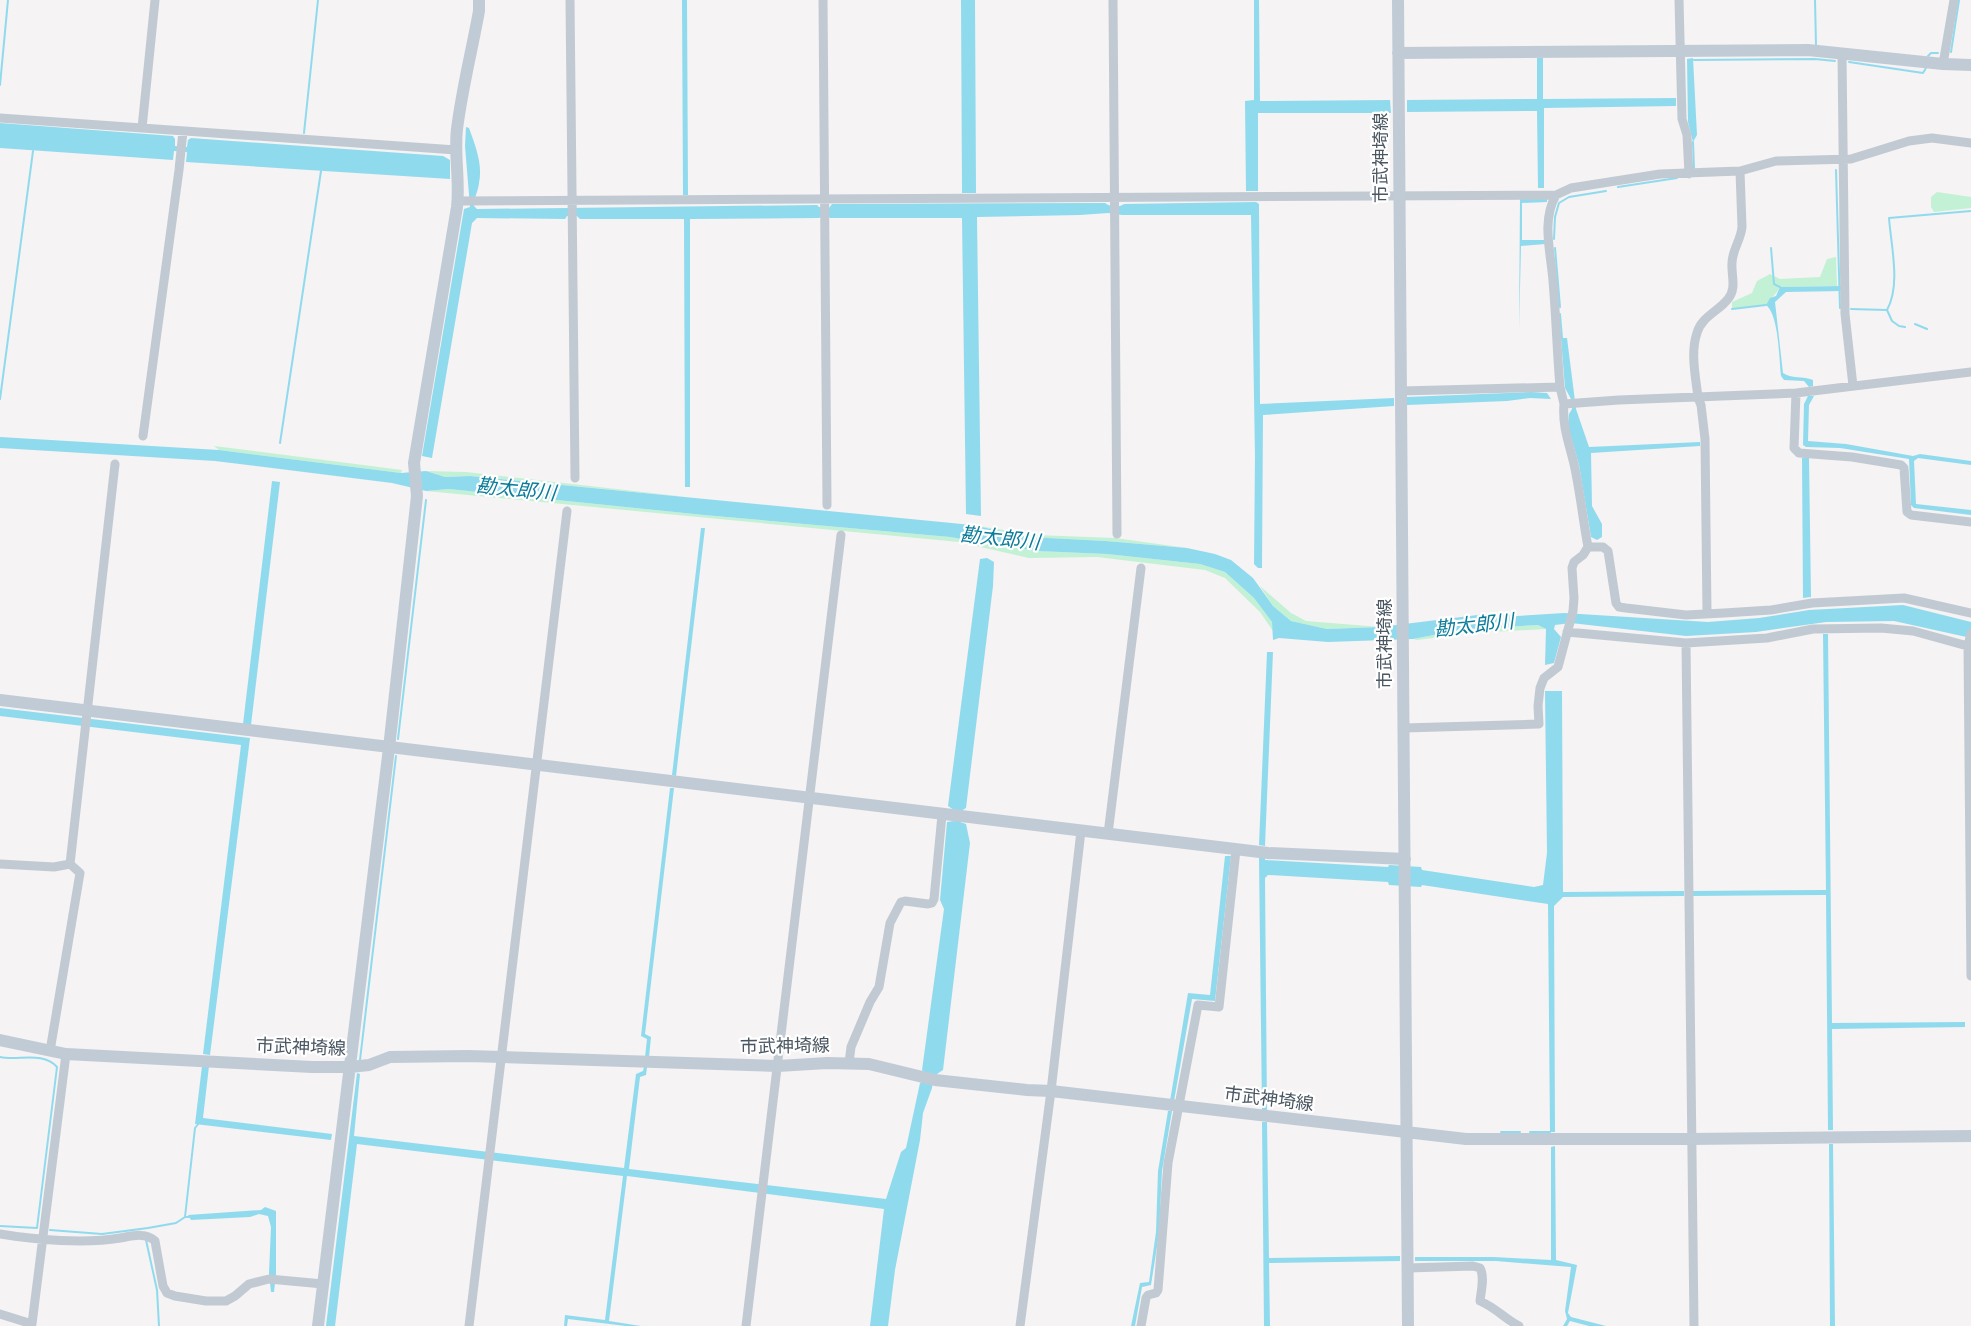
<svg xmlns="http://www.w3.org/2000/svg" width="1971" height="1326" font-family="Cabin,'Noto Sans JP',sans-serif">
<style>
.green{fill:#c3f1d5}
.water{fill:#90daee}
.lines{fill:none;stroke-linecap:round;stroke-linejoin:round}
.stream{stroke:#90daee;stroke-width:2}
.street{stroke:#c1cad2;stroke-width:9}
.secondary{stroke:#c1cbd6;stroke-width:12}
.labels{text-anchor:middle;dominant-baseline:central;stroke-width:4.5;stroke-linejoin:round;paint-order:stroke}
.street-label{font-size:18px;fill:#4a5661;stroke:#fff}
.water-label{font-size:20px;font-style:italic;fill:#0c7c9b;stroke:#fff}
</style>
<rect width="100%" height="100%" fill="#f5f3f3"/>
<!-- green -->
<path class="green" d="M1937 192 1971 197V208L1934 212 1931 207V197Z
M1836 257 1837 286 1780 287C1776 295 1770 298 1766 305L1732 309V302L1752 293 1757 281 1770 274 1780 279 1820 277 1827 259Z
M214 446 402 470 401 473 219 450Z
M426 471 466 472 687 497 470 476 445 477Z
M449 489 704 515 950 537 1037 551 1107 554 1200 564 1225 572 1254 598 1272 622 1273 631 1260 612 1225 578 1205 570 1097 557 1029 558 959 542 426 491Z
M972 525 1035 535 1115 538 1187 548 1106 541 1029 537Z
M1260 586 1291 613 1306 621 1380 627 1327 629 1291 621 1273 606Z
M1538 625 1546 629 1472 633 1417 640 1413 639 1465 629Z"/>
<!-- water -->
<path class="water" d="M682 0H687L688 195H683Z
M961 0H975L976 193H962Z
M1254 0H1259L1260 101 1390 100 1391 113H1258V191H1246L1245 101 1254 100Z
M1537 58H1543V99L1676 98V106L1544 108V188H1538L1537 111 1407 112V100L1537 99Z
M1693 58 1697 135 1693 142 1688 122 1687 59Z
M0 123 173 136 175 139V146L187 147 188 140 191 138 443 156 450 160V179L186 162 187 152 174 151 173 160 0 148Z
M466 127 469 128C475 145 483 164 479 183 478 192 474 197 474 206L477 209 817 205 819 207 829 208 832 204 1105 203C1110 207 1118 208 1124 204L1256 202 1259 204 1260 404 1394 398V406L1263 415 1262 568H1258L1254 564 1255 456 1251 215H1122L1108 213 1080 215 977 217 981 516 966 514 962 218H830L828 216 818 218 690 219V487H685L684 219H580L577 216H567L565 219 477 218 472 223 432 458 422 456 464 209 470 207 465 146Z
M1520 199H1547V202L1522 203V240H1545V244L1521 246 1519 330Z
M1841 286V291L1786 292 1775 302 1783 373C1791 379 1803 376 1813 380V386L1809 387 1804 381 1784 380 1781 376C1779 359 1779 315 1766 305L1770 298 1776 296 1780 287Z
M1561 338H1567L1576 409 1589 447 1700 442V446L1591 453 1592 506 1602 524V537L1597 540 1591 537 1579 465 1568 426 1569 414 1572 409 1571 399 1565 388Z
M1531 392 1547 393 1551 399 1530 398 1507 401 1407 405V397Z
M1808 396H1814L1809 405 1808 441 1846 444 1913 456 1920 454 1971 461V465L1918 458 1914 461 1916 504 1971 510V515L1914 508 1911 505 1909 459 1840 448 1806 447 1803 445 1804 404Z
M0 437 219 450 401 473 426 471 445 477 470 476 972 525 1029 537 1106 541 1187 548 1215 554 1231 560 1253 578 1273 606 1291 621 1327 629 1380 627 1494 613 1517 616 1564 613 1708 622 1759 618 1809 610 1903 605 1971 622V638L1894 621 1826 622 1756 632 1686 636 1571 623 1555 625 1554 629 1561 637 1554 663 1545 665 1546 629 1538 625 1465 629 1413 639 1328 642 1279 638 1273 640 1272 622 1254 598 1225 572 1200 564 1107 554 1037 551 950 537 704 515 449 489 426 491 392 483 215 461 0 448Z
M1802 458H1809L1811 597 1803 598Z
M272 481 280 482 251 725 243 724Z
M701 528H705L676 776 672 775Z
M987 558 994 562 993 586 966 808 961 811 960 822 966 824 970 843 943 1070 934 1076 932 1088 923 1113 920 1140 895 1270 888 1326H870L884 1209 627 1176 609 1321 641 1326H626L568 1319 567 1326H564L565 1315 605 1320 623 1176 357 1144 335 1326H326L357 1073 360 1074 354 1136 624 1168 636 1074 643 1071 644 1067H647L646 1075 640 1077 629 1169 886 1199 901 1152 906 1148 920 1083 923 1081 925 1074 922 1070 944 909 940 900 947 822 954 821V810L948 806 980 559Z
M1823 634H1828L1832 1023 1965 1022V1027L1832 1029 1833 1130H1828L1826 895 1693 896V891L1826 890Z
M1267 652H1273L1265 846 1259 845Z
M1545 691H1562L1563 892 1684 891V896L1563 897 1554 906 1555 1132H1550L1548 904 1422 885 1421 887 1389 885 1388 882 1268 875 1265 878 1267 1111 1262 1110 1259 858H1265V860L1388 867 1389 865 1421 867 1422 870 1534 887 1543 885 1547 853Z
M0 708 250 738 210 1055 203 1054 241 745 0 716Z
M670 788H674L645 1034 651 1037 649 1057H645L647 1039 641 1036Z
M1225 856H1231L1215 1001 1192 999 1174 1101H1170L1188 993 1210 995Z
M202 1066H209L203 1118 332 1134 331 1140 195 1124Z
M1168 1111H1172L1162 1171 1159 1234 1151 1285 1142 1287 1135 1326H1131L1140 1283 1149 1282 1156 1232 1158 1171Z
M1262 1122H1267L1269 1258 1400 1256V1261L1269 1263 1270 1326H1264Z
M1829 1144H1833L1835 1326H1830Z
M1555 1146 1556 1260 1577 1265 1568 1313 1571 1317 1606 1326H1589L1570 1321 1567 1326H1563L1567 1319 1565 1311 1571 1267 1496 1261H1415V1257H1493L1551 1260V1147Z
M265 1207 276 1211V1274L274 1292H271L269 1273 271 1227 268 1216 259 1214 250 1217 191 1220 188 1215 261 1210Z"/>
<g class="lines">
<!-- stream -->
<path class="stream" d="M1815 0 1816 45
M1951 52 1959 0
M1928 56 1931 53H1938
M1694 60 1815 59 1835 61
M1849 62 1923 73 1926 68
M0 85 8 0
M304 133 318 0
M1693 142 1694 168
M1836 170 1840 308
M1618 187 1677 178
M1554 239 1555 217 1559 203 1569 197 1606 191
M1555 248 1560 307
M1771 248 1774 284 1780 287
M1732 309 1766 305
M1851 309 1887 310 1892 321 1899 326 1905 327
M1887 310C1901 285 1891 246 1889 218L1971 211
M1560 314 1562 338
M1915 324 1927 329
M0 399 33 151
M280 443 321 171
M398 739 426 500
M0 1057C18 1061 43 1051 57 1067L37 1228 0 1226
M360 1060 396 756
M1501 1132H1520
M1530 1132H1550
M185 1217 195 1128 199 1123
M50 1230 102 1234 148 1228 176 1223 185 1217H191
M146 1240 157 1290 159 1326"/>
<!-- street -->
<path class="street" d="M155 0 142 128 456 150
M570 0 575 478
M823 0 827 505
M1113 0 1117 534
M1679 0 1682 119 1687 135 1689 174
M1842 54 1845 314 1853 386
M1943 64 1954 0
M0 118 142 128
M1556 195C1541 221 1551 253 1553 281 1556 316 1557 351 1560 387
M458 201 1556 195 1571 188 1660 174 1740 171 1776 161 1851 159 1909 141 1932 138 1971 143
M1401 391 1560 387 1564 404 1619 400 1796 393 1971 372
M1796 393 1794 448 1799 453 1852 457 1901 465 1904 468 1907 512 1911 515 1971 522
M143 436 179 170 183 131
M1588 547H1603L1608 551 1616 603 1619 607 1626 608 1686 615 1724 613 1771 610 1812 603 1904 598 1971 613
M1707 613 1705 439 1701 405 1698 398C1696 378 1690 353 1697 333 1701 317 1719 311 1728 299 1737 288 1731 275 1732 263 1732 250 1741 240 1742 227L1740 171
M1567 632 1686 643 1767 638 1813 629 1881 628 1913 631 1971 647
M1971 633 1968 646 1971 976
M1686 643 1694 1326
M1404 728 1539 724 1538 706 1540 688 1544 678 1558 667 1573 611 1574 598 1572 568 1574 562 1583 555 1588 547C1583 520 1580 491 1574 464 1569 443 1562 426 1564 404
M1108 834 1141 568
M0 864 54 867 70 864
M70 864 115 464
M50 1051 80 873 70 864
M849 1063 851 1047 870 1002 879 987 890 923 901 902 905 901 928 904 932 903 934 899 942 815
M0 1234C35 1240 86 1244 120 1238 132 1236 146 1232 155 1241L163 1286 167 1293 175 1296 206 1301H226L235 1296 249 1284 269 1279 323 1284
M1408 1268 1473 1266 1480 1268C1485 1277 1481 1291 1480 1301 1496 1308 1504 1318 1519 1326
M0 1314 32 1324 66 1054
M469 1326 567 511
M746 1326 841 535
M1020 1326 1051 1091 1081 831
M1141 1326 1146 1298 1148 1295 1156 1293 1158 1290 1168 1163 1198 1005 1219 1007 1236 850"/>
<!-- secondary -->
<path class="secondary" d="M1398 0 1408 1326
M1398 53 1808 50 1943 64 1971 65
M0 700 1268 853 1405 859
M0 1040 66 1054 312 1067H350L369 1065 390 1057 468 1056 778 1066 827 1063 869 1064 935 1080 1027 1090 1051 1091 1466 1139H1691L1971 1136
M318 1326 389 748 417 496 414 463 457 207C460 181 454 154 457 129 462 89 472 50 479 11V0"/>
</g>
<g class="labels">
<!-- street labels -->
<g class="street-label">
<text transform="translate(1381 158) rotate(-90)">市武神埼線</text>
<text transform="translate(1385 644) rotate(-90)">市武神埼線</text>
<text transform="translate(785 1046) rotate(-1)">市武神埼線</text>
<text transform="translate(301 1047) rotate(2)">市武神埼線</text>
<text transform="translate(1269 1099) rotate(7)">市武神埼線</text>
</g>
<!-- water labels -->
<g class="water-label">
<text transform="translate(516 489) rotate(6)">勘太郎川</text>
<text transform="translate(1000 538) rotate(6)">勘太郎川</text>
<text transform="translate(1474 625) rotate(-6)">勘太郎川</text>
</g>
</g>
</svg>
